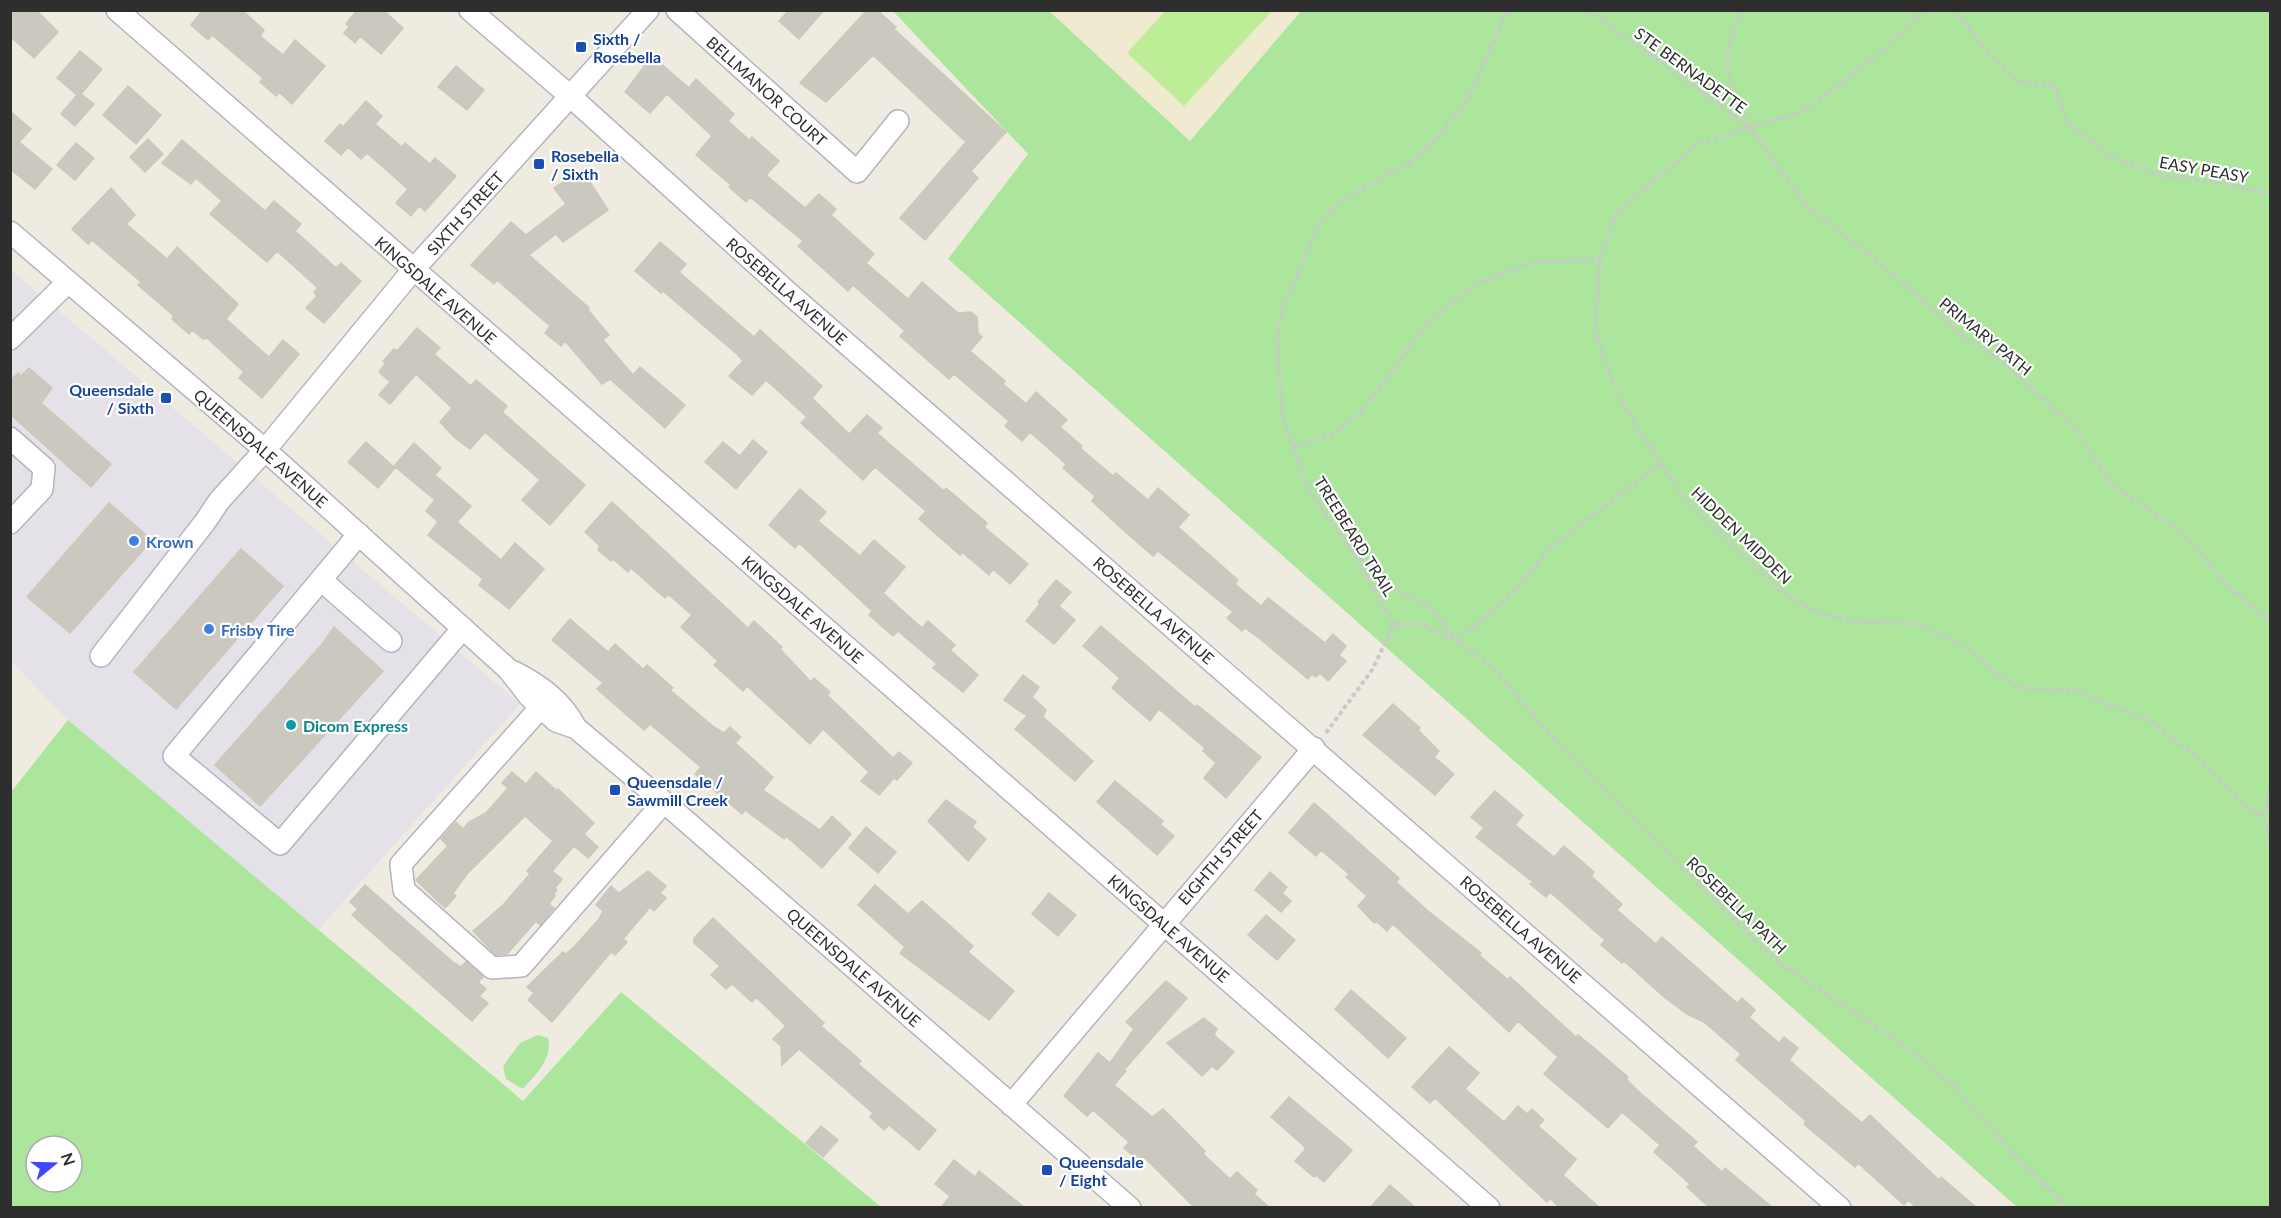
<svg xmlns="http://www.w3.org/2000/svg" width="2281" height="1218" font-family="Lato,sans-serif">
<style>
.industrial{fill:#e4e1e8}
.education{fill:#f0ead0}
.green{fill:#ace69d;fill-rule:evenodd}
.pitch{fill:#beed98}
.building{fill:#cbc9bf;stroke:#cbc7ba;stroke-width:1.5}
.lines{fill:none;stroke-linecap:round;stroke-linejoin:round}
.minor-casing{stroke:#b4b4c1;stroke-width:24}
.path{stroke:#c9c9c9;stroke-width:4;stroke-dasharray:4.5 3;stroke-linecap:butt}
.minor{stroke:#fff;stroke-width:21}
.transit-dot{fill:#1a4fb4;stroke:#fff;stroke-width:2}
.shop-dot{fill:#3f7fe0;stroke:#fff;stroke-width:2}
.culture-dot{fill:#0f9aa8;stroke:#fff;stroke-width:2}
.labels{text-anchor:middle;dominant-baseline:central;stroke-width:4.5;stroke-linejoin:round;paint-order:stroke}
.transit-label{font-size:16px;font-weight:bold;fill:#164399;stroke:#fff;text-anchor:start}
.street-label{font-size:16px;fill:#2e2e2e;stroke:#fff}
.shop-label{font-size:16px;font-weight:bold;fill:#366cbe;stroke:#fff;text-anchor:start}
.culture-label{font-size:16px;font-weight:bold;fill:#0d838f;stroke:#fff;text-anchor:start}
</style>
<rect width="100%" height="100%" fill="#efebe1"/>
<!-- industrial -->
<path class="industrial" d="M10 269 520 704 318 930 68 720 11 661Z"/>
<!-- education -->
<path class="education" d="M1049 11H1301L1190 141Z"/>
<!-- green -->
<path class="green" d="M893 11H1049L1190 141 1301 11H2270V1207H2017L948 259 1028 154Z
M68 720 523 1101 621 992 881 1207H11V792ZM36 1146H72V1182H36Z
M538 1035 548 1038C553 1058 536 1074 523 1089L506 1079 503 1066 520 1043Z"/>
<!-- pitch -->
<path class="pitch" d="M1165 11V10L1272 11 1184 106 1127 53Z"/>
<!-- building -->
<path class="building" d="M10 10H36L58 32 34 58 10 36Z
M203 10H242L264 30 260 36 283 55 295 40 325 66 292 104 279 92 276 96 260 82 263 78 212 35 208 40 191 25Z
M357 10H383L403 28 381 54 360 36 355 43 344 33 349 27 346 24Z
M789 10H824L799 39 779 21Z
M867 10H877L896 27 894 29 1006 132 971 171 978 178 925 240 900 218 966 142 873 55 826 102 800 83Z
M80 51 102 69 81 94 94 104 75 126 61 114 77 95 57 78Z
M652 56 689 88 696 79 734 114 728 121 749 140 752 137 779 161 766 175 805 208 819 194 836 209 831 215 874 254 866 263 908 299 922 282 958 313 971 312 977 317 978 333 982 337 970 351 1005 381 1003 384 1026 404 1036 392 1067 420 1060 427 1082 446 1080 448 1113 476 1116 473 1148 500 1158 488 1189 515 1178 527 1238 580 1235 584 1261 606 1268 598 1325 643 1333 634 1346 646 1339 655 1346 661 1328 681 1320 673 1316 677 1312 674 1308 679 1259 638 1245 628 1242 631 1227 618 1233 612 1158 551 1153 556 1122 529 1092 501 1095 496 1063 468 1066 464 1030 432 1022 441 1005 426 1009 421 954 374 949 379 900 336 905 331 853 285 848 291 798 246 803 241 750 197 746 202 729 187 731 185 696 155 712 136 667 94 650 113 625 92Z
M456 66 484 90 467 110 438 87Z
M128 86 161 115 136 144 103 115Z
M366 101 382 116 375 124 402 147 405 143 430 164 435 158 456 176 425 211 419 206 411 216 396 203 408 189 367 153 361 159 348 147 341 155 325 141 340 124 343 127Z
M10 111 31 129 19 142 52 169 35 189 10 169Z
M148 139 163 154 145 172 130 157Z
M182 140 265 211 274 201 301 224 295 231 336 268 341 263 361 281 324 323 306 308 317 296 314 292 318 288 277 251 267 262 210 214 222 201 196 178 191 184 162 163Z
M76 143 94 158 75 180 57 165Z
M582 170 608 210 563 242 556 234 529 255 589 308 588 310 609 335 603 340 633 375 640 367 685 405 665 428 610 379 602 384 565 341 561 346 545 333 550 326 497 280 494 284 471 265 511 222 526 235 566 204 554 188Z
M111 188 135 215 126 224 167 259 177 247 238 304 226 319 262 351 269 357 283 340 299 354 262 398 239 378 244 372 207 338 203 339 192 330 189 334 172 319 174 316 138 285 141 282 92 240 88 244 72 229Z
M660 242 686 264 679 272 754 337 760 330 822 386 812 398 849 434 867 415 882 428 877 433 944 491 946 488 987 523 984 527 1028 564 1010 584 993 569 989 575 962 552 960 555 919 519 926 511 875 467 863 480 801 423 807 417 766 380 752 395 729 376 743 361 738 355 663 291 661 293 635 271Z
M417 328 440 348 434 354 471 386 476 380 507 406 502 412 585 485 550 525 522 500 540 480 485 432 470 449 455 438 440 422 452 408 416 374 390 404 379 395 390 382 379 372 386 363 383 361 394 349 397 351Z
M29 368 52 388 41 403 111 464 91 487 10 414V381L18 373 21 376Z
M753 440 767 452 736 489 705 462 723 442 740 456Z
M366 442 395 468 378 488 348 462Z
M414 443 441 468 435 475 471 506 457 522 501 560 515 543 544 569 509 609 479 585 483 579 428 535 438 522 426 511 435 500 394 466Z
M800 489 826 512 818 521 860 556 874 540 905 567 883 593 922 628 928 621 955 645 950 650 978 675 963 692 933 668 937 664 898 631 893 636 869 615 872 611 799 543 795 548 769 525Z
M612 502 748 628 754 621 782 647 780 649 811 682 814 678 830 692 827 695 893 758 899 752 912 763 897 780 894 778 879 795 861 781 869 772 823 729 810 744 747 686 743 691 714 665 718 661 681 627 692 615 668 594 665 598 631 568 628 572 613 559 611 561 598 550 600 546 585 532Z
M109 503 152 540 70 633 27 597Z
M241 549 283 586 176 709 134 672Z
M1056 580 1071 592 1059 606 1075 620 1054 644 1026 621 1040 604 1038 602Z
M570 619 608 652 615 644 643 669 647 665 673 688 670 690 714 727 724 733 730 727 741 737 735 743 773 777 763 790 820 830 832 816 851 834 822 868 786 836 784 839 745 810 742 814 695 774 701 767 650 724 644 730 597 689 603 683 552 640Z
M1101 626 1195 707 1197 705 1261 757 1226 798 1204 778 1216 763 1203 751 1205 748 1159 709 1150 721 1112 688 1120 678 1083 646Z
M334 627 383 671 260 806 215 765 323 643Z
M1023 675 1039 687 1032 697 1046 710 1043 717 1093 761 1075 781 1015 729 1027 716 1004 700Z
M1393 704 1420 728 1418 730 1439 751 1434 757 1454 774 1435 795 1363 735Z
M512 772 526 784 536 772 557 791 558 789 594 823 584 834 598 847 588 858 574 846 552 871 562 879 555 888 557 890 554 894 555 896 549 904 554 908 540 925 536 921 507 954 496 955 473 931 503 905 530 874 527 871 553 841 525 816 467 874 453 893 456 896 445 908 416 880 448 846 441 839 456 822 463 829 469 822 486 813 508 788 502 783Z
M1115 781 1163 821 1160 824 1174 836 1157 855 1097 802Z
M1495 791 1523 815 1515 825 1554 857 1564 846 1594 872 1591 876 1622 904 1617 910 1656 944 1662 937 1737 1003 1742 998 1755 1010 1749 1017 1779 1043 1784 1037 1798 1048 1789 1060 1862 1123 1870 1115 1939 1180 1941 1177 1977 1208H1917L1908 1200 1904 1205 1858 1163 1855 1167 1804 1124 1806 1121 1736 1060 1741 1054 1704 1022 1687 1014 1664 997 1624 961 1622 963 1601 945 1605 940 1550 892 1546 897 1530 884 1533 882 1476 837 1484 828 1471 817Z
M946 800 976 822 972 827 986 839 968 861 928 821Z
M1314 803 1399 878 1396 882 1428 911 1481 953 1479 955 1508 980 1510 977 1576 1037 1578 1035 1593 1047 1628 1077 1626 1079 1637 1090 1697 1142 1693 1146 1722 1172 1725 1168 1772 1207 1710 1208 1687 1187 1690 1184 1654 1152 1660 1145 1622 1112 1608 1128 1544 1074 1558 1057 1518 1021 1509 1032 1393 924 1387 931 1377 922 1374 923 1358 906 1367 896 1346 877 1349 874 1321 850 1316 856 1289 833Z
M866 827 896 852 878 873 849 848Z
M648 871 666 886 660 893 666 898 654 911 650 907 623 939 627 942 615 955 611 952 552 1022 528 1000 534 993 527 987 563 952 566 954 574 947 599 919 603 911 596 905 611 886 619 893Z
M1270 872 1287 887 1282 893 1291 901 1281 912 1255 890Z
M365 885 454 963 461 967 466 962 483 977 478 982 486 989 479 996 488 1003 472 1021 352 915 358 909 350 902Z
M875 885 908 914 922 901 973 946 968 952 1014 991 989 1020 900 953 905 947 858 905Z
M1049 893 1076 915 1058 936 1032 914Z
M1266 915 1295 940 1277 960 1248 935Z
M713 918 824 1023 821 1026 861 1061 858 1064 936 1130 919 1150 889 1125 884 1130 870 1117 873 1113 799 1049 782 1065 781 1046 773 1039 786 1026 756 997 752 1002 732 984 726 989 711 975 720 966 694 943V938Z
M1166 981 1187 998 1124 1070 1126 1071 1114 1085 1152 1117 1163 1109 1205 1151 1203 1154 1230 1179 1237 1172 1257 1190 1254 1194 1270 1208H1195L1143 1156 1139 1161 1124 1148 1129 1142 1093 1110 1087 1116 1064 1096 1098 1053 1110 1063 1134 1029 1126 1022Z
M1351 990 1406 1038 1388 1058 1335 1009Z
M1204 1018 1217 1029 1214 1035 1234 1052 1217 1070 1212 1066 1202 1076 1167 1043Z
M1449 1047 1479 1073 1465 1089 1504 1122 1518 1106 1527 1114 1532 1109 1544 1120 1538 1126 1576 1159 1563 1175 1600 1208H1560L1550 1198 1547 1202 1435 1098 1430 1103 1412 1087Z
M1289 1097 1352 1150 1324 1182 1316 1175 1314 1177 1295 1161 1305 1150 1304 1146 1271 1117Z
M821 1126 838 1140 823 1157 806 1143Z
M954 1160 975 1177 979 1171 1025 1208H941L950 1196 935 1184Z
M1390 1185 1416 1208H1370Z"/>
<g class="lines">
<!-- minor casing -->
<g class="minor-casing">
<path id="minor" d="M117 10 1489 1208
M470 10 570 96 793 297 1840 1208
M677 10 857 172 898 121
M10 232 265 450 508 669 529 696 556 721 576 728 664 802 1130 1208
M10 339 68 282
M10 438 44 468 42 489 10 523
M359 534 174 756 280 844 463 628
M321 580 391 641
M101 656 205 522 219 501 265 450 413 270 648 10
M514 672C541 686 562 701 576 728
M541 707 401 864 404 890 492 968 521 966 664 802
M1011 1105 1314 748"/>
</g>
<!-- path -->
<path class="path" d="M1588 10 1751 128
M1742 10 1728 47V73L1734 95 1752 129 1806 206 1881 264 1967 340 2004 362 2076 430 2111 484 2185 535 2229 587 2270 622
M1924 10 1881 52 1804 111 1698 144 1616 213 1600 259 1595 332 1613 383 1636 427 1688 503 1782 592 1818 613 1852 621 1920 624 1978 655 1996 674 2021 688 2076 691 2150 721 2192 753 2244 805 2264 818
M1954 10 1992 58 2019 82 2055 86 2068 123 2113 158 2161 176 2220 183 2270 194
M1294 447 1334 434 1363 410 1427 323 1474 285 1533 262 1600 259
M1354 551 1398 591 1428 606 1456 640 1512 594 1551 547 1660 464
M1394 625 1420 624 1456 640 1494 669 1557 743 1754 940 1780 963 1913 1052 1953 1086 2014 1154 2069 1208
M1394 625 1351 549 1310 493 1282 415 1277 335 1283 307 1320 223 1337 204 1413 160 1440 135 1470 96 1507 10
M1326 733 1372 670 1394 625
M2270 789 2264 818 2270 838"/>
<!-- minor -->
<use href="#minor" class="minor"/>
</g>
<!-- markers -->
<g class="transit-dot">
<rect x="575" y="41" width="12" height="12" rx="3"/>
<rect x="533" y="158" width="12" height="12" rx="3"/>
<rect x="160" y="392" width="12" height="12" rx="3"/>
<rect x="609" y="784" width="12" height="12" rx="3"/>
<rect x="1041" y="1164" width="12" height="12" rx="3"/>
</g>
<g class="shop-dot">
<circle cx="134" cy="541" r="6"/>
<circle cx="209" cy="629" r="6"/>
</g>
<circle class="culture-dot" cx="291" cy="725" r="6"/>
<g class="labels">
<!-- transit labels -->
<g class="transit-label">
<text x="593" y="38">Sixth /<tspan x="593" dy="18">Rosebella</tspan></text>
<text x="551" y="155">Rosebella<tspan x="551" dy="18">/ Sixth</tspan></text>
<text x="154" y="389" text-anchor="end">Queensdale<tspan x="154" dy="18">/ Sixth</tspan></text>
<text x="627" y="781">Queensdale /<tspan x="627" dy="18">Sawmill Creek</tspan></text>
<text x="1059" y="1161">Queensdale<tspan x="1059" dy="18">/ Eight</tspan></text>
</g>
<!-- street labels -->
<g class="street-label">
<text transform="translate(1691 70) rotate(36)">STE BERNADETTE</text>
<text transform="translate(767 91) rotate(42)">BELLMANOR COURT</text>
<text transform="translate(2204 169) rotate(10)">EASY PEASY</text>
<text transform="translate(465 213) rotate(-48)">SIXTH STREET</text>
<text transform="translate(436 290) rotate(41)">KINGSDALE AVENUE</text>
<text transform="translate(787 291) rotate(41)">ROSEBELLA AVENUE</text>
<text transform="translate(1986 336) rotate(39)">PRIMARY PATH</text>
<text transform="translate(261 448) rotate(41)">QUEENSDALE AVENUE</text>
<text transform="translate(1742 535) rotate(44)">HIDDEN MIDDEN</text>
<text transform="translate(1355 536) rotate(58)">TREEBEARD TRAIL</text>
<text transform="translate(803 609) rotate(41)">KINGSDALE AVENUE</text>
<text transform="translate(1154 610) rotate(41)">ROSEBELLA AVENUE</text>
<text transform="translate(1220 857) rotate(-49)">EIGHTH STREET</text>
<text transform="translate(1737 905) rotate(44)">ROSEBELLA PATH</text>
<text transform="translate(1169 928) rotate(41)">KINGSDALE AVENUE</text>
<text transform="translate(1521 929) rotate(41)">ROSEBELLA AVENUE</text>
<text transform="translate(854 967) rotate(41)">QUEENSDALE AVENUE</text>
</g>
<!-- shop labels -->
<g class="shop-label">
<text x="146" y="541">Krown</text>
<text x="221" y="629">Frisby Tire</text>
</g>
<!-- culture labels -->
<g class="culture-label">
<text x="303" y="725">Dicom Express</text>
</g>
</g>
<!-- border -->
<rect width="2281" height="1218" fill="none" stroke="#2e2e2e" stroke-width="24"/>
<!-- north arrow -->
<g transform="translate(54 1164) rotate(71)"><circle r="28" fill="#ffffff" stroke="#ababab" stroke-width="1.5"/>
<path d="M0-4.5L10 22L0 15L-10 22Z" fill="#3f48fe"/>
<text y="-9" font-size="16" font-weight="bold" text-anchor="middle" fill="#2e2e2e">N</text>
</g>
</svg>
